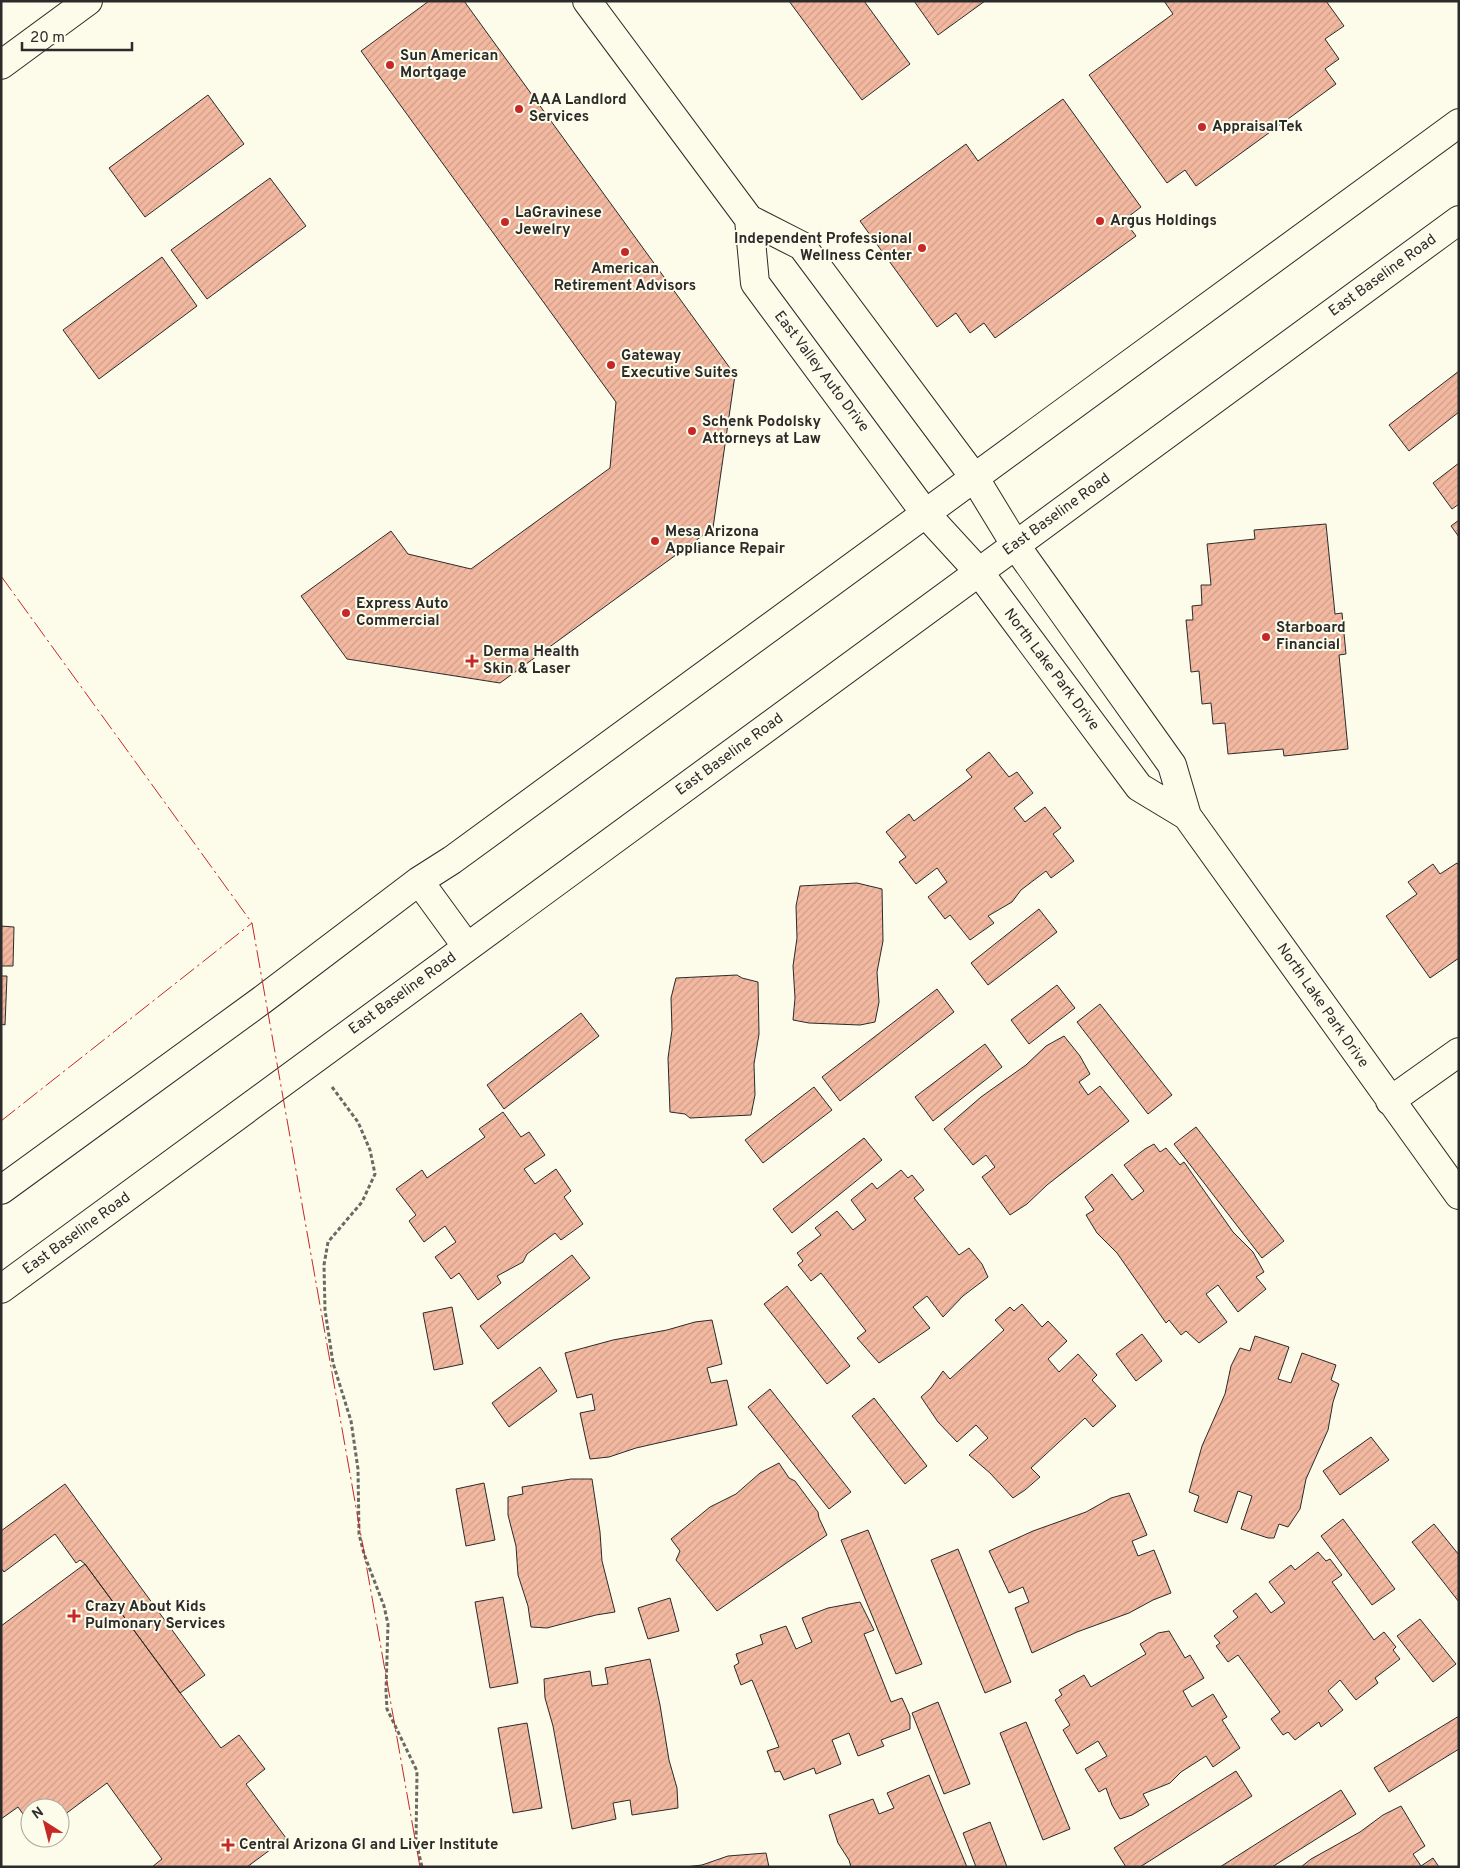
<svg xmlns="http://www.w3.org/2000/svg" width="1460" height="1868" font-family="Overpass,sans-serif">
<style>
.building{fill:url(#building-hatch);stroke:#2b2b2b}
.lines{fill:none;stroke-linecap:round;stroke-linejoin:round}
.minor-casing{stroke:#2b2b2b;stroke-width:30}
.major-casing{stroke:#2b2b2b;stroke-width:30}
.path{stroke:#6a6964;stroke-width:3;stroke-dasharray:4 2.5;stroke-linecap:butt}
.minor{stroke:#fdfbea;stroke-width:28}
.major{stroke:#fdfbea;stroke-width:28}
.power{stroke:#c62828;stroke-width:1;stroke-dasharray:18 4 2.5 4;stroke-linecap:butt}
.poi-dot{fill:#c62828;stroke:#fdfbea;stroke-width:2}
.labels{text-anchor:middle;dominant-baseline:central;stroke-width:4;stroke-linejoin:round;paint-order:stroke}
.poi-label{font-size:15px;font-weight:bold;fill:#2b2b2b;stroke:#fdfbea;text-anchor:start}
.street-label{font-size:15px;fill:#2b2b2b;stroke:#fdfbea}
</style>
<defs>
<pattern id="building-hatch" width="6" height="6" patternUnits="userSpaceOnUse" patternTransform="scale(1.25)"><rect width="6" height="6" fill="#f2b8a0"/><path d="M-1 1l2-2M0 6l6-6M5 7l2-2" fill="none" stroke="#d09e8a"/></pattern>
</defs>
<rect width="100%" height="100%" fill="#fdfbea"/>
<!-- building -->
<path class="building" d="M429 1H464L735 375 713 528 500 683 347 659 301 596 391 531 408 554 471 569 610 468 616 402 361 51Z
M789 1H864L910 64 862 100Z
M914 1H985L938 35Z
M1164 1H1326L1344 26 1325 39 1339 59 1325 69 1336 84 1196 186 1185 170 1167 183 1089 75 1173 14Z
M208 95 244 144 145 217 109 168Z
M1063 99 1141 207 1124 220 1136 236 995 338 984 323 970 333 956 313 937 327 860 221 966 144 978 161Z
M270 178 306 226 207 299 171 250Z
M162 257 197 306 99 379 63 330Z
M1459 371V412L1409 451 1389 425Z
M1459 463V504L1452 509 1433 483Z
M1459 520V537L1451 526Z
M1326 524 1335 614 1342 613 1346 654 1339 655 1348 749 1284 756 1283 749 1228 754 1225 723 1213 724 1211 703 1202 704 1199 671 1191 672 1186 620H1193L1192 606 1202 605 1201 585H1211L1207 544 1255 539 1254 530Z
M989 752 1009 777 1017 772 1033 793 1014 808 1025 822 1045 807 1061 828 1053 834 1074 861 1051 878 1046 871 1021 890 1012 902 988 916 994 923 970 940 950 915 945 919 928 897 947 882 937 868 916 884 899 862 906 857 886 832 909 814 914 821 972 777 966 770Z
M1457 863 1459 866V958L1430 978 1386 916 1417 894 1408 882 1433 864 1440 874Z
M857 883 882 889 883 941 877 972 879 1002 875 1022 860 1025 809 1023 793 1020 795 998 793 966 797 938 796 906 800 886Z
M1039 909 1057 932 988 985 971 963Z
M1 926 14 927 13 966H1Z
M737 975 742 978 758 982 759 1034 754 1064 755 1095 751 1115 690 1118 685 1114 670 1112 668 1058 672 1030 671 998 676 978Z
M1 976H7L5 1025 1 1024Z
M1057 985 1075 1008 1029 1044 1011 1020Z
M937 989 954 1012 840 1101 822 1077Z
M1100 1004 1172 1095 1148 1114 1077 1022Z
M581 1013 599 1036 504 1109 487 1085Z
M1064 1036 1080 1056 1090 1074 1079 1082 1088 1095 1100 1086 1129 1121 1047 1185 1027 1204 1010 1215 982 1177 995 1167 986 1155 973 1165 944 1129 981 1097 1026 1065 1046 1046Z
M985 1044 1002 1067 933 1121 915 1097Z
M814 1087 832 1110 763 1163 745 1140Z
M503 1112 521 1137 529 1132 545 1155 524 1169 535 1184 556 1169 571 1191 564 1197 583 1224 561 1240 555 1233 527 1254 523 1262 497 1276 501 1283 478 1300 459 1273 451 1279 435 1257 456 1242 445 1226 424 1242 409 1221 416 1215 396 1189 422 1170 427 1178 485 1137 479 1129Z
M1196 1127 1284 1241 1262 1258 1174 1144Z
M864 1138 882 1160 792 1233 773 1209Z
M1154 1144 1160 1152 1166 1148 1180 1165 1184 1162 1233 1232 1253 1252 1264 1272 1256 1277 1266 1289 1238 1312 1218 1285 1206 1294 1227 1322 1199 1343 1186 1331 1181 1335 1169 1320 1166 1323 1117 1253 1097 1233 1086 1215 1094 1210 1085 1197 1112 1174 1132 1200 1144 1191 1124 1165 1145 1149Z
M901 1170 908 1178 912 1175 924 1190 914 1198 959 1255 969 1248 982 1264 988 1277 963 1296 943 1317 927 1296 913 1307 930 1328 879 1363 857 1338 866 1331 821 1273 811 1281 798 1265 803 1261 797 1253 821 1235 815 1228 837 1211 853 1230 866 1220 851 1200 872 1183 877 1189Z
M572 1255 590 1278 498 1349 480 1326Z
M787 1286 850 1366 827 1384 764 1304Z
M1022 1304 1042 1327 1048 1321 1067 1341 1048 1359 1059 1372 1078 1354 1097 1375 1092 1380 1116 1406 1093 1427 1085 1418 1031 1468 1040 1477 1025 1490 1013 1498 990 1473 969 1455 988 1438 976 1425 957 1442 938 1422 921 1397 931 1388 943 1371 950 1379 1004 1330 995 1320 1010 1307 1014 1311Z
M452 1307 463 1364 434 1370 423 1313Z
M712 1320 722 1364 707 1368 711 1383 727 1380 737 1425 636 1448 609 1457 590 1459 580 1413 595 1410 592 1394 577 1398 565 1353 613 1340 667 1330 695 1322Z
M1142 1334 1162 1361 1136 1381 1116 1354Z
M1255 1336 1289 1347 1278 1379 1291 1383 1302 1353 1336 1365 1331 1380 1339 1384 1333 1402 1328 1430 1306 1479 1300 1509 1288 1527 1279 1524 1274 1538H1268L1241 1529 1252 1496 1238 1491 1227 1523 1194 1511 1199 1496 1189 1492 1202 1446 1225 1394 1231 1366 1240 1348 1250 1351Z
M540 1367 557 1391 509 1427 492 1403Z
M770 1389 851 1492 829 1509 748 1407Z
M874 1398 927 1466 905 1484 852 1416Z
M1371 1437 1389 1460 1340 1495 1323 1471Z
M779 1463 789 1478 795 1481 818 1512 819 1518 827 1535 717 1611 676 1560 680 1551 671 1539 710 1507 736 1494 760 1473Z
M571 1479H592L600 1532 602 1561 615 1612 596 1615 547 1628 531 1627 528 1606 518 1575 516 1546 508 1515V1497L523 1494 522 1487Z
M484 1483 495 1540 466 1546 456 1489Z
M65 1484 205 1675 180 1693 85 1564 80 1560 76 1563 55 1534 4 1572 1 1568V1531Z
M1129 1493 1147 1535 1132 1541 1138 1556 1154 1550 1171 1593 1153 1600 1129 1613 1077 1632 1032 1653 1015 1608 1029 1602 1023 1587 1009 1593 989 1551 1033 1531 1086 1512 1111 1498Z
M1343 1519 1395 1589 1372 1605 1321 1536Z
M1434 1524 1459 1555V1602L1412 1542Z
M868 1530 922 1664 896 1674 841 1540Z
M958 1549 1011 1682 985 1693 931 1560Z
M1318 1552 1326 1561 1330 1559 1342 1575 1332 1582 1374 1640 1384 1632 1396 1647 1393 1650 1400 1659 1375 1678 1378 1683 1356 1700 1340 1680 1328 1691 1343 1710 1321 1727 1319 1722 1295 1740 1288 1732 1283 1735 1271 1719 1280 1712 1238 1655 1228 1662 1216 1646 1220 1643 1214 1636 1238 1617 1233 1611 1256 1593 1271 1613 1285 1603 1269 1582 1291 1565 1295 1570Z
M85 1564 221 1748 239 1735 265 1769 246 1784 286 1838 247 1867H152L162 1859 107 1783 60 1818V1808H30V1824L18 1807 1 1819V1626Z
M503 1597 518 1683 490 1688 475 1602Z
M670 1598 679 1631 648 1639 638 1608Z
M860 1602 874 1630 864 1634 891 1702 902 1698 910 1716V1729L881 1740 884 1746 858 1756 849 1733 832 1740 841 1764 816 1774 814 1768 784 1780 780 1771 775 1772 767 1751 779 1747 752 1680 741 1685 734 1666 739 1663 736 1654 763 1644 760 1635 786 1626 796 1649 812 1642 802 1618 828 1608Z
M1420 1619 1456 1664 1433 1682 1397 1636Z
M1169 1631 1185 1658 1190 1655 1204 1678 1183 1691 1192 1707 1213 1694 1227 1717 1222 1720 1240 1748 1213 1767 1206 1756 1181 1772 1170 1783 1143 1794 1149 1805 1132 1815 1120 1819 1112 1805 1106 1788 1099 1792 1085 1769 1107 1756 1098 1741 1077 1754 1063 1730 1070 1725 1055 1700 1062 1695 1059 1690 1084 1675 1091 1687 1146 1654 1140 1644 1158 1633Z
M650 1659 660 1705 669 1760 677 1788 678 1808 632 1815 630 1800 613 1803 616 1819 572 1829 553 1726 545 1698 544 1679 590 1671 592 1686 608 1684 605 1668Z
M938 1702 970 1784 944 1794 912 1713Z
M1459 1716V1749L1389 1792 1374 1768Z
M1026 1722 1070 1829 1043 1840 1000 1733Z
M527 1723 542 1808 513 1813 498 1728Z
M1236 1771 1252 1796 1140 1867H1126L1114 1848Z
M929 1775 967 1867H851L849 1860 838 1843 829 1815 873 1799 879 1814 894 1808 887 1793Z
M1341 1790 1356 1814 1272 1867H1220Z
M1401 1806 1425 1846 1413 1854 1421 1866 1433 1858 1439 1867H1301L1311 1859 1360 1832 1383 1815Z
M990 1822 1007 1867H976L963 1833Z
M766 1853 769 1867H685L702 1865 728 1856Z"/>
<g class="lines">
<!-- minor casing -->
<g class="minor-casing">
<path id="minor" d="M587 1 749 219 802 246 974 477 1016 546 1172 765 1187 816 1459 1195
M1 65 88 1
M749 219 755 283 925 513 979 572 1139 787 1187 816
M1390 1101 1459 1052"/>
</g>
<!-- major casing -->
<g class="major-casing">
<path id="major" d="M419 881 467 947
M1 1190 262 1000 419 881 452 860 1459 123
M1 1289 1459 220"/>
</g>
<!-- path -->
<path class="path" d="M332 1087 358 1122 370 1150 375 1174 362 1202 328 1242 324 1265 325 1310 333 1363 351 1421 358 1469 359 1534 364 1554 384 1606 388 1624 386 1691 387 1709 417 1771 416 1841 422 1867"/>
<!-- minor -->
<use href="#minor" class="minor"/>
<!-- major -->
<use href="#major" class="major"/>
<!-- power -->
<path class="power" d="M1 576 252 923 420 1867
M1 1121 252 923"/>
</g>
<!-- markers -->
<g class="poi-dot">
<circle cx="390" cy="65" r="5"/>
<circle cx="519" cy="109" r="5"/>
<circle cx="1202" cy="127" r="5"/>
<circle cx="1100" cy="221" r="5"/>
<circle cx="505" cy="222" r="5"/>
<circle cx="922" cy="248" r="5"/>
<circle cx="625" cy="252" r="5"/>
<circle cx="611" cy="365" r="5"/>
<circle cx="692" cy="431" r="5"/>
<circle cx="655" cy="541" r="5"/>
<circle cx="346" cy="613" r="5"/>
<circle cx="1266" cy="637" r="5"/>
<path d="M469.5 653.5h5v5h5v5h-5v5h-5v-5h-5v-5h5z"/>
<path d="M71.5 1608.5h5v5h5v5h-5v5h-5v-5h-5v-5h5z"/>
<path d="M225.5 1837.5h5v5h5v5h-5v5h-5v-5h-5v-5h5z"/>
</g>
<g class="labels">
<!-- poi labels -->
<g class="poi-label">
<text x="400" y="56">Sun American<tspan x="400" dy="17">Mortgage</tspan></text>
<text x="529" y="100">AAA Landlord<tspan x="529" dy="17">Services</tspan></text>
<text x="1212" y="127">AppraisalTek</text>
<text x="515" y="213">LaGravinese<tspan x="515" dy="17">Jewelry</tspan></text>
<text x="1110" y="221">Argus Holdings</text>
<text x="912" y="239" text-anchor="end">Independent Professional<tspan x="912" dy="17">Wellness Center</tspan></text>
<text x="625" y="269" text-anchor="middle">American<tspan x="625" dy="17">Retirement Advisors</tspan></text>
<text x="621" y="356">Gateway<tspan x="621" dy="17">Executive Suites</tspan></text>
<text x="702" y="422">Schenk Podolsky<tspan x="702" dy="17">Attorneys at Law</tspan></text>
<text x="665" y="532">Mesa Arizona<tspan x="665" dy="17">Appliance Repair</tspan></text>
<text x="356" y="604">Express Auto<tspan x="356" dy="17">Commercial</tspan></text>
<text x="1276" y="628">Starboard<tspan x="1276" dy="17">Financial</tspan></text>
<text x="483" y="652">Derma Health<tspan x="483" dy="17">Skin &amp; Laser</tspan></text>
<text x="85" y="1607">Crazy About Kids<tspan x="85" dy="17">Pulmonary Services</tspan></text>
<text x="239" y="1845">Central Arizona GI and Liver Institute</text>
</g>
<!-- street labels -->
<g class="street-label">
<text transform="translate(1383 276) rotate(-36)">East Baseline Road</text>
<text transform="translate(821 372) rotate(53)">East Valley Auto Drive</text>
<text transform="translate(1057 515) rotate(-36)">East Baseline Road</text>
<text transform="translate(1051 670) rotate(53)">North Lake Park Drive</text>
<text transform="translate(730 755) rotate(-36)">East Baseline Road</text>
<text transform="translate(403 994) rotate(-36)">East Baseline Road</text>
<text transform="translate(1322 1006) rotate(55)">North Lake Park Drive</text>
<text transform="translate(77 1234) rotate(-36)">East Baseline Road</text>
</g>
</g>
<!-- border -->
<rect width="1460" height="1868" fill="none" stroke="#2b2b2b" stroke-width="5"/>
<!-- north arrow -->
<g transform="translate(45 1823) rotate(324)"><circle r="24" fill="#fdfbea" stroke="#a9a89e"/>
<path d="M0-4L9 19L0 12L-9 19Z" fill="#c62828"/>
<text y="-8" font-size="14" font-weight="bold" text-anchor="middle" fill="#2b2b2b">N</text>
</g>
<!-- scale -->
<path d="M22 42v8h110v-8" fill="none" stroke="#2b2b2b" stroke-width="2.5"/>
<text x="30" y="42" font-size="15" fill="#2b2b2b" stroke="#fdfbea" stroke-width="4" paint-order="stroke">20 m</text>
</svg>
